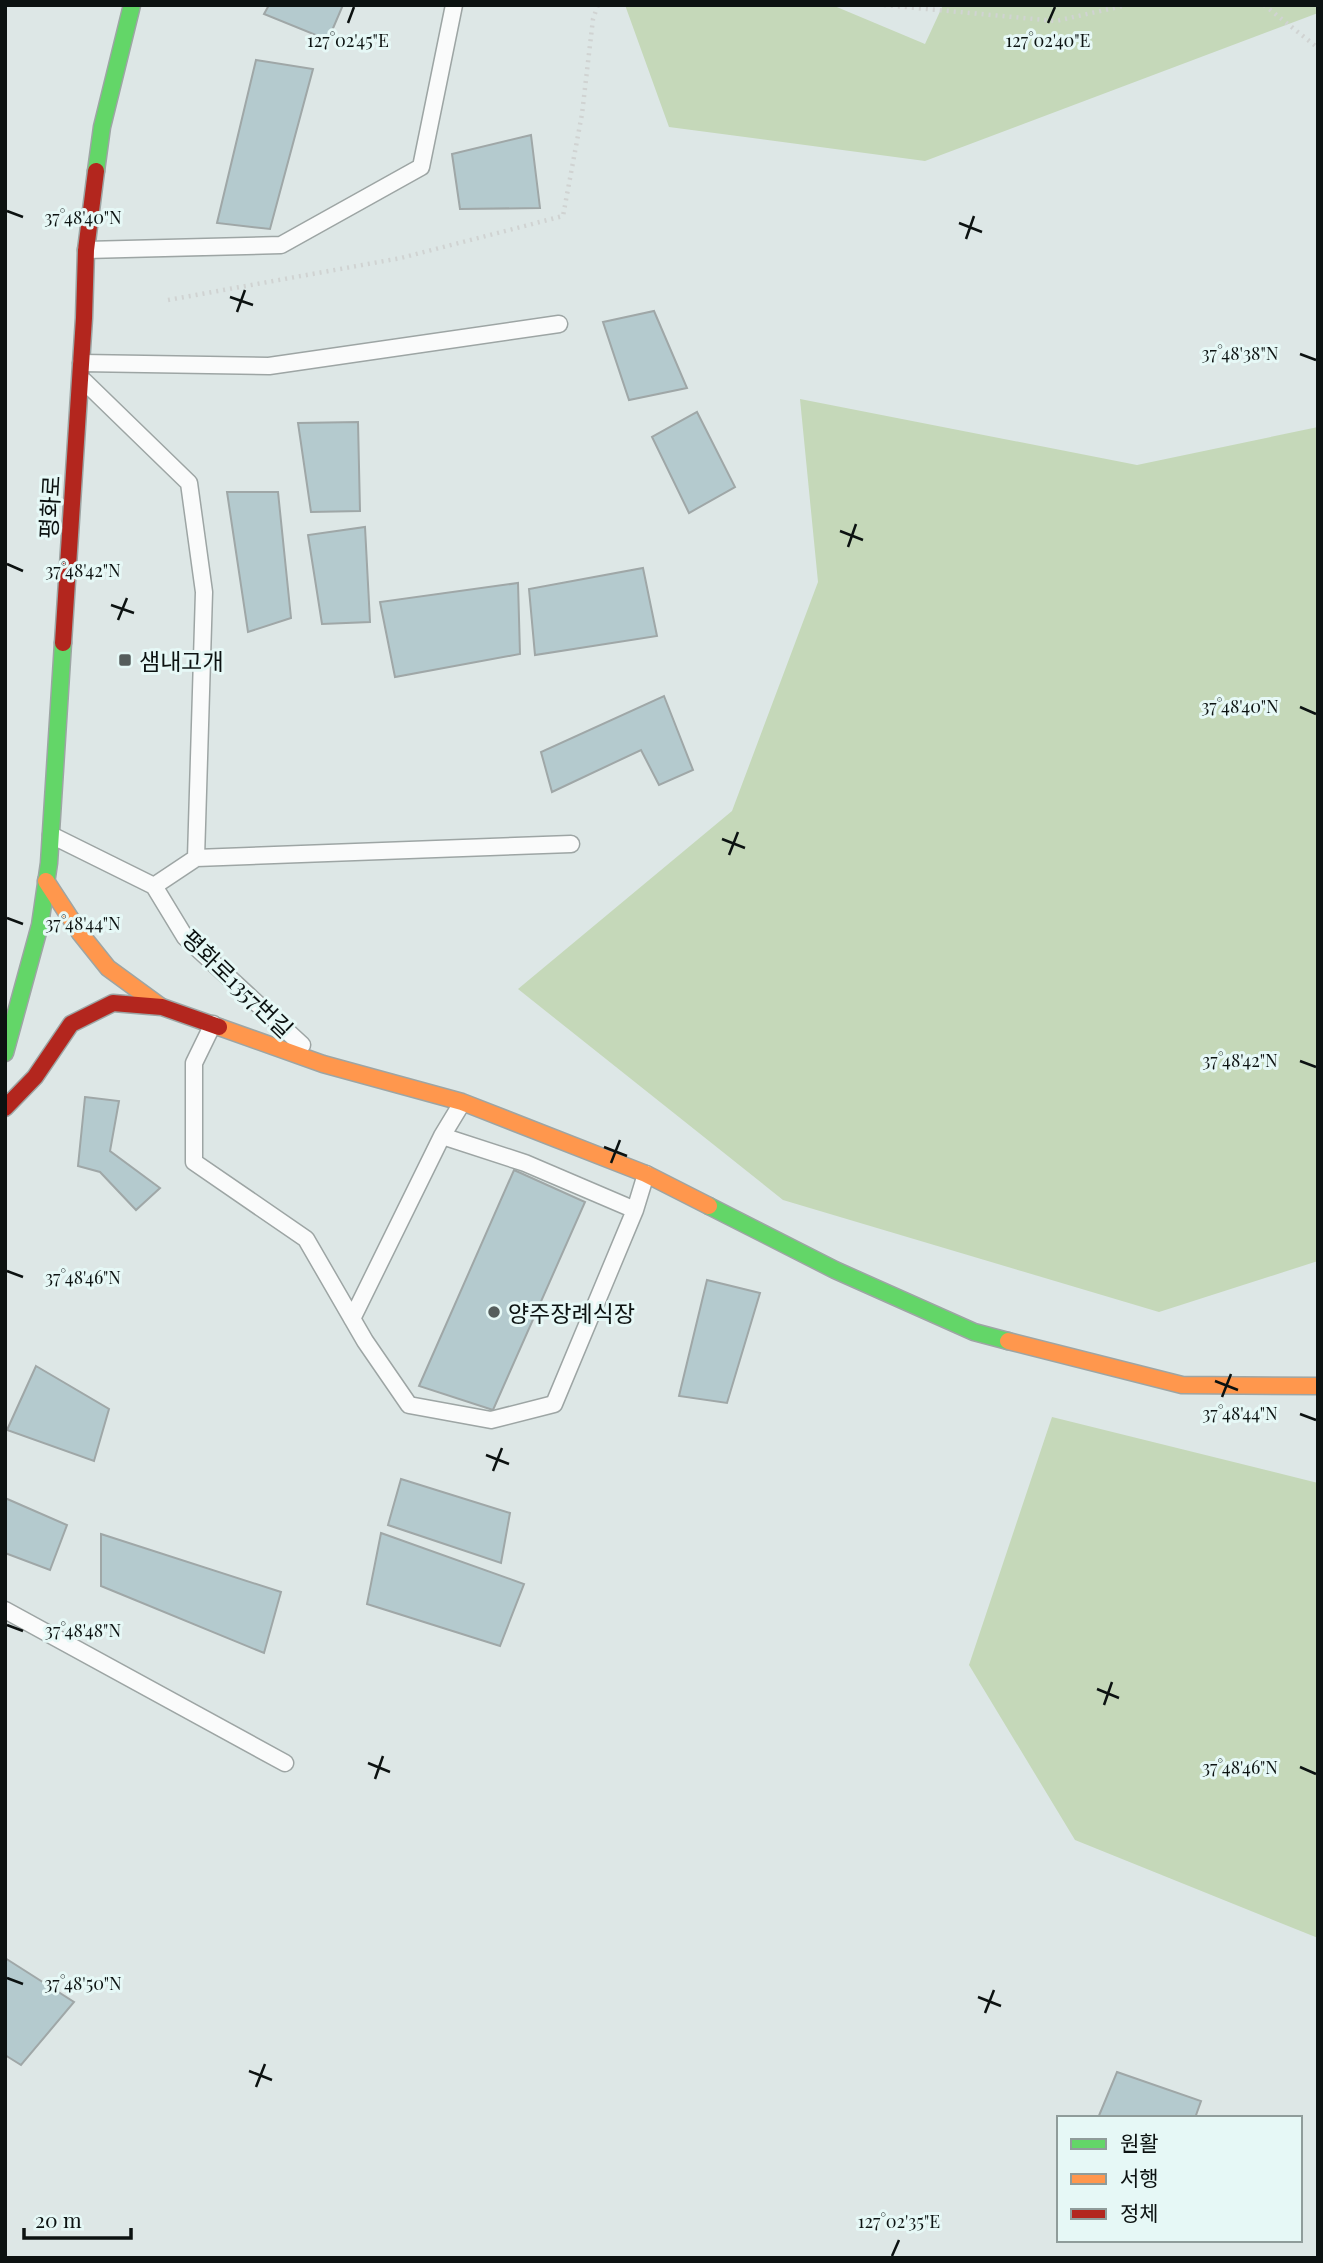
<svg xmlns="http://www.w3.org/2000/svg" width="1323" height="2263" font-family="'Playfair Display','Noto Sans KR',serif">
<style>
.green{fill:#c5d8b9}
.building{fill:#b4cace;stroke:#9fa7a7;stroke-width:2}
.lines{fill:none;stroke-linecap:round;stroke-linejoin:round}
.lane-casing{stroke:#9da5a4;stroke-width:19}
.fast-casing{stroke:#9da5a4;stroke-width:19}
.slow-casing{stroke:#9da5a4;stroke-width:19}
.jam-casing{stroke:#9da5a4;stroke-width:19}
.path{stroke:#d0d3d2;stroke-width:4.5;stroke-dasharray:2 5;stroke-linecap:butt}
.lane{stroke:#fafbfb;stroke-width:16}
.fast{stroke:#63d668;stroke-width:16}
.slow{stroke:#ff974d;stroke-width:16}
.jam{stroke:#b3261e;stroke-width:16}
.ticks{fill:none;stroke:#0c1211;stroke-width:2.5}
.poi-dot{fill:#555d5c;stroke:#e6f8f6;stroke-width:2.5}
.labels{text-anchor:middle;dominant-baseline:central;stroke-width:6;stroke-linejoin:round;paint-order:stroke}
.street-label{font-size:23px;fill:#0c1211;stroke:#e6f8f6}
.poi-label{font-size:23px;fill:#0c1211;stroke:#e6f8f6;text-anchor:start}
.ticks-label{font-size:18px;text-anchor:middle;fill:#0c1211;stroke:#e6f8f6;stroke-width:6;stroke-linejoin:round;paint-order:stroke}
</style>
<rect width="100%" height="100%" fill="#dde7e6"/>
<!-- green -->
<path class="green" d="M625 5H832L925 44 943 5H1318V13L925 161 669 127Z
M800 399 1137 465 1318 427V1261L1159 1312 783 1200 518 989 732 811 818 582Z
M1052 1417 1318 1483V1938L1075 1840 969 1665Z"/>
<!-- building -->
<path class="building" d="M269 5H343L328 40 264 14Z
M256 60 313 69 270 229 217 223Z
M531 135 540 208 460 209 452 154Z
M654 311 687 388 629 400 603 322Z
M697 412 735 487 689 513 652 437Z
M358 422 360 511 311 512 298 423Z
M227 492H278L291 618 248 632Z
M365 527 370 622 322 624 308 535Z
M643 568 657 636 535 655 529 589Z
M518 583 520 654 395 677 380 602Z
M664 696 693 770 659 785 641 750 552 792 541 752Z
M85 1097 119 1101 110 1151 160 1188 136 1210 100 1172 78 1166Z
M514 1170 585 1202 493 1410 419 1386Z
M707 1280 760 1293 727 1403 679 1396Z
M36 1366 109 1409 94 1461 7 1430Z
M401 1479 510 1513 501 1563 388 1525Z
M5 1498 67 1525 50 1570 5 1553Z
M381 1533 524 1584 500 1646 367 1604Z
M101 1534 281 1592 264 1653 101 1586Z
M5 1958 74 2002 21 2065 5 2055Z
M1117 2072 1201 2101 1195 2118H1098Z"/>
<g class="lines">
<!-- lane casing -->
<g class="lane-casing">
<path id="lane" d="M86 250 281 245 421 167 454 5
M81 363 269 366 559 324
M84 381 189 483 204 592 196 858
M51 835 154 886 185 937 302 1045
M154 886 196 858 571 844
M213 1024 194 1063V1162L306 1239 365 1341 409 1405 491 1420 554 1404 635 1210 646 1174
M442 1136 525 1163 635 1210
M352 1319 442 1136 462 1103
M5 1610 285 1763"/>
</g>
<!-- fast casing -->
<g class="fast-casing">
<path id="fast" d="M96 171 102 127 132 5
M5 1053 40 925 49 863 63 643
M709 1206 835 1270 974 1332 1008 1341"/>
</g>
<!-- slow casing -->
<g class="slow-casing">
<path id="slow" d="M46 881 80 933 108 968 160 1006
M219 1027 323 1064 462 1102 646 1174 709 1206
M1008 1341 1182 1385 1318 1386"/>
</g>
<!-- jam casing -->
<g class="jam-casing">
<path id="jam" d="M63 643 84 318 86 250 96 171
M5 1108 35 1077 71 1024 113 1003 162 1007 219 1027"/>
</g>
<!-- path -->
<path class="path" d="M884 5 1056 21 1127 5
M1264 5 1318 48
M168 300 401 258 563 216 582 114 593 19 598 5"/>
<!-- lane -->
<use href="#lane" class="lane"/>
<!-- fast -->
<use href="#fast" class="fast"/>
<!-- slow -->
<use href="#slow" class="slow"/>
<!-- jam -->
<use href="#jam" class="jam"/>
</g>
<!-- ticks -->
<path class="ticks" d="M348 23 354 7M1048 23 1055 7M7 211 23 217M959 223 982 232M966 239 974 216M230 297 253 305M237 312 245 290M1300 354 1316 360M840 531 863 540M848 547 856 524M7 564 23 571M111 605 134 613M118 620 127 598M1300 707 1316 714M722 839 745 848M729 855 738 832M7 918 23 924M1300 1061 1316 1067M604 1147 627 1156M611 1163 620 1140M7 1271 23 1277M1215 1381 1238 1390M1222 1397 1231 1374M1300 1414 1316 1420M486 1455 509 1464M493 1471 502 1448M7 1625 23 1631M1097 1689 1119 1698M1104 1705 1112 1682M368 1763 390 1772M1300 1767 1316 1774M375 1779 383 1756M7 1978 23 1984M978 1997 1001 2006M985 2013 994 1990M249 2071 272 2080M256 2087 265 2064M892 2256 899 2240"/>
<!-- markers -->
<g class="poi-dot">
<rect x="118" y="653" width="14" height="14" rx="3.5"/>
<circle cx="494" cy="1312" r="7"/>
</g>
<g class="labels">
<!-- street labels -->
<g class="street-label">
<text transform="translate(49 507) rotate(-87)">평화로</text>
<text transform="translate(238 983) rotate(44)">평화로1357번길</text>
</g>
<!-- poi labels -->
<g class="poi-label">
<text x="139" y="660">샘내고개</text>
<text x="508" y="1312">양주장례식장</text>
</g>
</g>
<g class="ticks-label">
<text x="1048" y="47">127°02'40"E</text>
<text x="348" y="47">127°02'45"E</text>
<text x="83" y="224">37°48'40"N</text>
<text x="1240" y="360">37°48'38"N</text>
<text x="83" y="577">37°48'42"N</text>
<text x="1240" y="713">37°48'40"N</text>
<text x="83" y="930">37°48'44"N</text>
<text x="1240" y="1067">37°48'42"N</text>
<text x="83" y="1284">37°48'46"N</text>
<text x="1240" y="1420">37°48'44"N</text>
<text x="83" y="1637">37°48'48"N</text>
<text x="1240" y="1774">37°48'46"N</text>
<text x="83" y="1990">37°48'50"N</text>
<text x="899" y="2228">127°02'35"E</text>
</g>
<!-- border -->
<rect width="1323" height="2263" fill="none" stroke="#0c1211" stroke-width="14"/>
<!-- legend -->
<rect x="1057" y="2116" width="245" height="126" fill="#e6f8f6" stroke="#8f9c9a" stroke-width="2"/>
<rect x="1071" y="2139" width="35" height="10" fill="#63d668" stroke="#8f9c9a" stroke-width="2"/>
<text x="1120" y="2151" font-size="21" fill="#0c1211">원활</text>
<rect x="1071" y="2174" width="35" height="10" fill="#ff974d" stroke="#8f9c9a" stroke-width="2"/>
<text x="1120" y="2186" font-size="21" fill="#0c1211">서행</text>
<rect x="1071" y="2209" width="35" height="10" fill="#b3261e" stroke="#8f9c9a" stroke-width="2"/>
<text x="1120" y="2221" font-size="21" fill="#0c1211">정체</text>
<!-- scale -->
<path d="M24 2228v10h107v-10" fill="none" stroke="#0c1211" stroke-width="3.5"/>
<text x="35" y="2228" font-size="21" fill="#0c1211" stroke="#e6f8f6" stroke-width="5" paint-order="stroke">20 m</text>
</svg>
